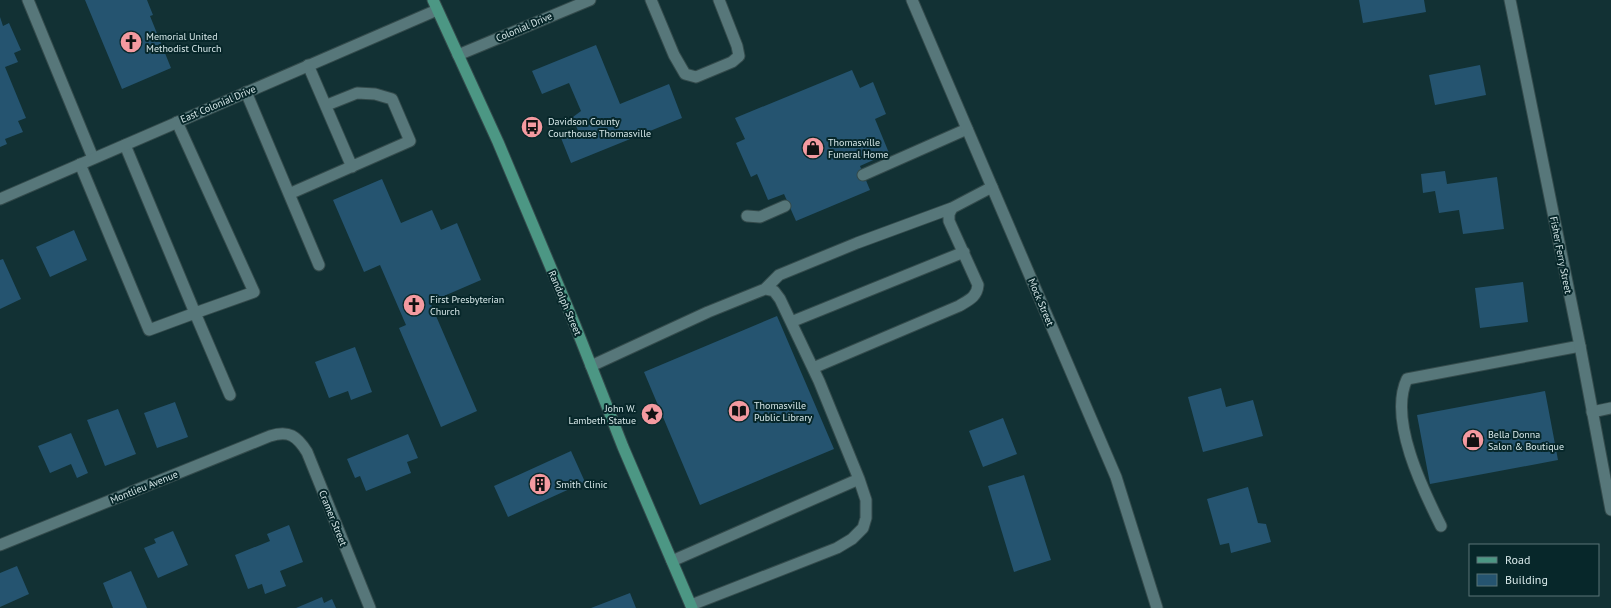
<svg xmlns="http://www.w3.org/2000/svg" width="1611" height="608" font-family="'PT Sans',sans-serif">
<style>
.building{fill:#255470}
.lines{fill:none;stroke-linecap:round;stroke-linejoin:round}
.service-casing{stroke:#344b4c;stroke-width:13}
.minor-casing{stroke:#344b4c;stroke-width:13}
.tertiary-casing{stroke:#344b4c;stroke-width:13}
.primary-casing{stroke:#344b4c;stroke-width:13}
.service{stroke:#57777a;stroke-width:11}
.minor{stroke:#57777a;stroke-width:11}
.tertiary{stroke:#57777a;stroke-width:11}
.primary{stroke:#4c9784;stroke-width:11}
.labels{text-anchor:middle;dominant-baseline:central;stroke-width:4;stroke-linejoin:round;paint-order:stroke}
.street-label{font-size:10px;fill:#d7e8e9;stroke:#07272a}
.poi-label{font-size:10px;fill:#d7e8e9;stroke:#07272a;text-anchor:start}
</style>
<rect width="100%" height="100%" fill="#123134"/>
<!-- building -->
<path class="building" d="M85 0H147L153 15 150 16 171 68 122 89Z
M1359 0H1424L1426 12 1363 23Z
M0 17 3 26 9 23 21 50 14 53 18 62 5 67 26 118 18 121 23 132 5 139 7 144 0 147Z
M596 45 620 104 669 84 682 118 571 163 561 138 578 131 573 117 581 111 569 83 542 94 532 71Z
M1480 65 1486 95 1435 105 1429 75Z
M852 70 860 88 873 82 886 114 875 119 889 153 860 166 870 190 796 221 784 194 768 200 757 174 751 177 736 143 745 139 735 118Z
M1445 171 1447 184 1497 177 1504 229 1463 234 1459 210 1439 213 1435 191 1423 193 1421 174Z
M382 179 401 223 432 210 441 230 457 223 481 280 430 302 477 411 441 427 399 328 406 325 380 265 364 272 333 200Z
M74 230 87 260 50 277 36 247Z
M3 259 21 299 0 309V260Z
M1523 282 1528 322 1480 328 1475 288Z
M777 316 834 449 700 505 644 372Z
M355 347 372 392 351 400 348 391 329 398 315 362Z
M1221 388 1226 407 1253 400 1263 436 1203 452 1188 397Z
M1545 391 1558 460 1430 484 1417 415Z
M175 402 188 437 157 448 144 413Z
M118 409 136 454 105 466 87 420Z
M1003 418 1017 454 983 467 969 431Z
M71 433 88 473 77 478 71 464 50 473 38 446Z
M408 434 418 458 407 462 411 473 366 491 360 476 355 478 347 459Z
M571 451 585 482 508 517 494 486Z
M1024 475 1051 560 1014 572 988 486Z
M1248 487 1258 523 1266 524 1271 542 1231 553 1229 543 1220 545 1207 499Z
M289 525 303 562 280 571 286 586 265 594 262 584 248 589 235 555 270 541 267 534Z
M173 531 188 565 158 578 144 548 156 543 154 539Z
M17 566 29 594 0 607V573Z
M131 571 147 608H113L103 583Z
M630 593 636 608H591Z
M322 597 324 603 332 599 336 608H296Z"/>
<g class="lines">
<!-- service casing -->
<g class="service-casing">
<path id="service" d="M28 0 93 158
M651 0 674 55 685 74 696 77 732 62 739 56 737 46 719 0
M308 65 352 167
M246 92 319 265
M177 122 254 292 195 313 230 395
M80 164 149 330 195 313 125 145
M863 175 967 129
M289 194 410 141 392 99 375 94 357 93 327 105
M747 216 760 217 785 206
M765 289 779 275 857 243 952 208
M791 322 964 252
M591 366 708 312 765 289 774 291 780 299 819 381 859 479 866 500V518L863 528 852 539 837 548 691 605
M813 368 959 306C969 300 977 297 978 285L949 221V214L952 208 992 187
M1592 412 1611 408
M1441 526C1423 490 1388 419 1407 379L1580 346
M672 561 859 479"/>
</g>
<!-- minor casing -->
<g class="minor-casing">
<path id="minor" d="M912 0 1116 477 1157 608
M458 55 590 0
M0 199 437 10
M0 545 270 436C289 430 297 436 307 452L370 608"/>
</g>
<!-- tertiary casing -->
<g class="tertiary-casing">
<path id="tertiary" d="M1510 0 1580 346 1611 510"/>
</g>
<!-- primary casing -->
<g class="primary-casing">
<path id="primary" d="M433 0 498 142 575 325 623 447 692 608"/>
</g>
<!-- service -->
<use href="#service" class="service"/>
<!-- minor -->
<use href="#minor" class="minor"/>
<!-- tertiary -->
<use href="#tertiary" class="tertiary"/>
<!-- primary -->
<use href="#primary" class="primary"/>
</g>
<!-- icons -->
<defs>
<g id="church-disc" transform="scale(1.15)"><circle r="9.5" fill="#f49aa0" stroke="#07272a"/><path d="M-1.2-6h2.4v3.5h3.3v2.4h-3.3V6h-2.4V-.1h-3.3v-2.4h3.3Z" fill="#111"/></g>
<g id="bus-disc" transform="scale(1.15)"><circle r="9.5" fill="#f49aa0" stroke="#07272a"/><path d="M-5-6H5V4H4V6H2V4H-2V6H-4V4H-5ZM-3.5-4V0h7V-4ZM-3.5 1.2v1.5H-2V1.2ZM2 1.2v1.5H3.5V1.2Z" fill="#111"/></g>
<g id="shop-disc" transform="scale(1.15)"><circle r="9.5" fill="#f49aa0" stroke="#07272a"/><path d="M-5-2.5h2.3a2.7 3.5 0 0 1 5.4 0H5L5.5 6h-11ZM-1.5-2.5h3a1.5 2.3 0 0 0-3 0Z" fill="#111"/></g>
<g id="library-disc" transform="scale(1.15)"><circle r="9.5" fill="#f49aa0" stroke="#07272a"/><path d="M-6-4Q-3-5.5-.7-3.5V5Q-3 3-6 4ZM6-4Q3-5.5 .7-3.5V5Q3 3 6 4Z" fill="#111"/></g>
<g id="sight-disc" transform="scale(1.15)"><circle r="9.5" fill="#f49aa0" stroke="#07272a"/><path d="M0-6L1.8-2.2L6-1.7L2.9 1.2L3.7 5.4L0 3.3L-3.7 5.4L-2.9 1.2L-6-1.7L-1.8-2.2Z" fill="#111"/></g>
<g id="building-disc" transform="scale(1.15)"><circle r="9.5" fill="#f49aa0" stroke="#07272a"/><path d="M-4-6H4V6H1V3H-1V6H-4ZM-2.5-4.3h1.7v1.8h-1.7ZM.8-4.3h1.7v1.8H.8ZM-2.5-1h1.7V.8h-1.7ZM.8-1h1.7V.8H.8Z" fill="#111"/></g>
</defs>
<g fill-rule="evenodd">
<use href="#church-disc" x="131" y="42"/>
<use href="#bus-disc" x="532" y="127"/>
<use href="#shop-disc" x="813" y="148"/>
<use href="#church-disc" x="414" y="305"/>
<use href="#library-disc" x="739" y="411"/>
<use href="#sight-disc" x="652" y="414"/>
<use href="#shop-disc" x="1473" y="440"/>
<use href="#building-disc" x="540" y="484"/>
</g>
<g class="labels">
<!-- street labels -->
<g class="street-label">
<text transform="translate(524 27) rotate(-23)">Colonial Drive</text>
<text transform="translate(218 104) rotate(-23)">East Colonial Drive</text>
<text transform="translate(1561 255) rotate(79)">Fisher Ferry Street</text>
<text transform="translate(1041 302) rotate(67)">Mock Street</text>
<text transform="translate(565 303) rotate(67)">Randolph Street</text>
<text transform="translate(144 487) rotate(-22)">Montlieu Avenue</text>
<text transform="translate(333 518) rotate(68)">Cramer Street</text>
</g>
<!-- poi labels -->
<g class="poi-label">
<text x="146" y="36">Memorial United<tspan x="146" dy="12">Methodist Church</tspan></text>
<text x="548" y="121">Davidson County<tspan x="548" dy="12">Courthouse Thomasville</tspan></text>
<text x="828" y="142">Thomasville<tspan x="828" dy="12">Funeral Home</tspan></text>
<text x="430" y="299">First Presbyterian<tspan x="430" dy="12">Church</tspan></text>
<text x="754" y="405">Thomasville<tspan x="754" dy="12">Public Library</tspan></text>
<text x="636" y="408" text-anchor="end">John W.<tspan x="636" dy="12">Lambeth Statue</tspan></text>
<text x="1488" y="434">Bella Donna<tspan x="1488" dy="12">Salon &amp; Boutique</tspan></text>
<text x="556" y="484">Smith Clinic</text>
</g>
</g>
<!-- legend -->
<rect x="1469" y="544" width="130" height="52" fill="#07272a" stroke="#5a7476"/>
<rect x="1477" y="557" width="20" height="6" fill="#4c9784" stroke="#5a7476"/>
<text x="1505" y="564" font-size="12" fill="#d7e8e9">Road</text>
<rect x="1477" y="574" width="20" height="12" fill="#255470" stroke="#5a7476"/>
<text x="1505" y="584" font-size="12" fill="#d7e8e9">Building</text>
</svg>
